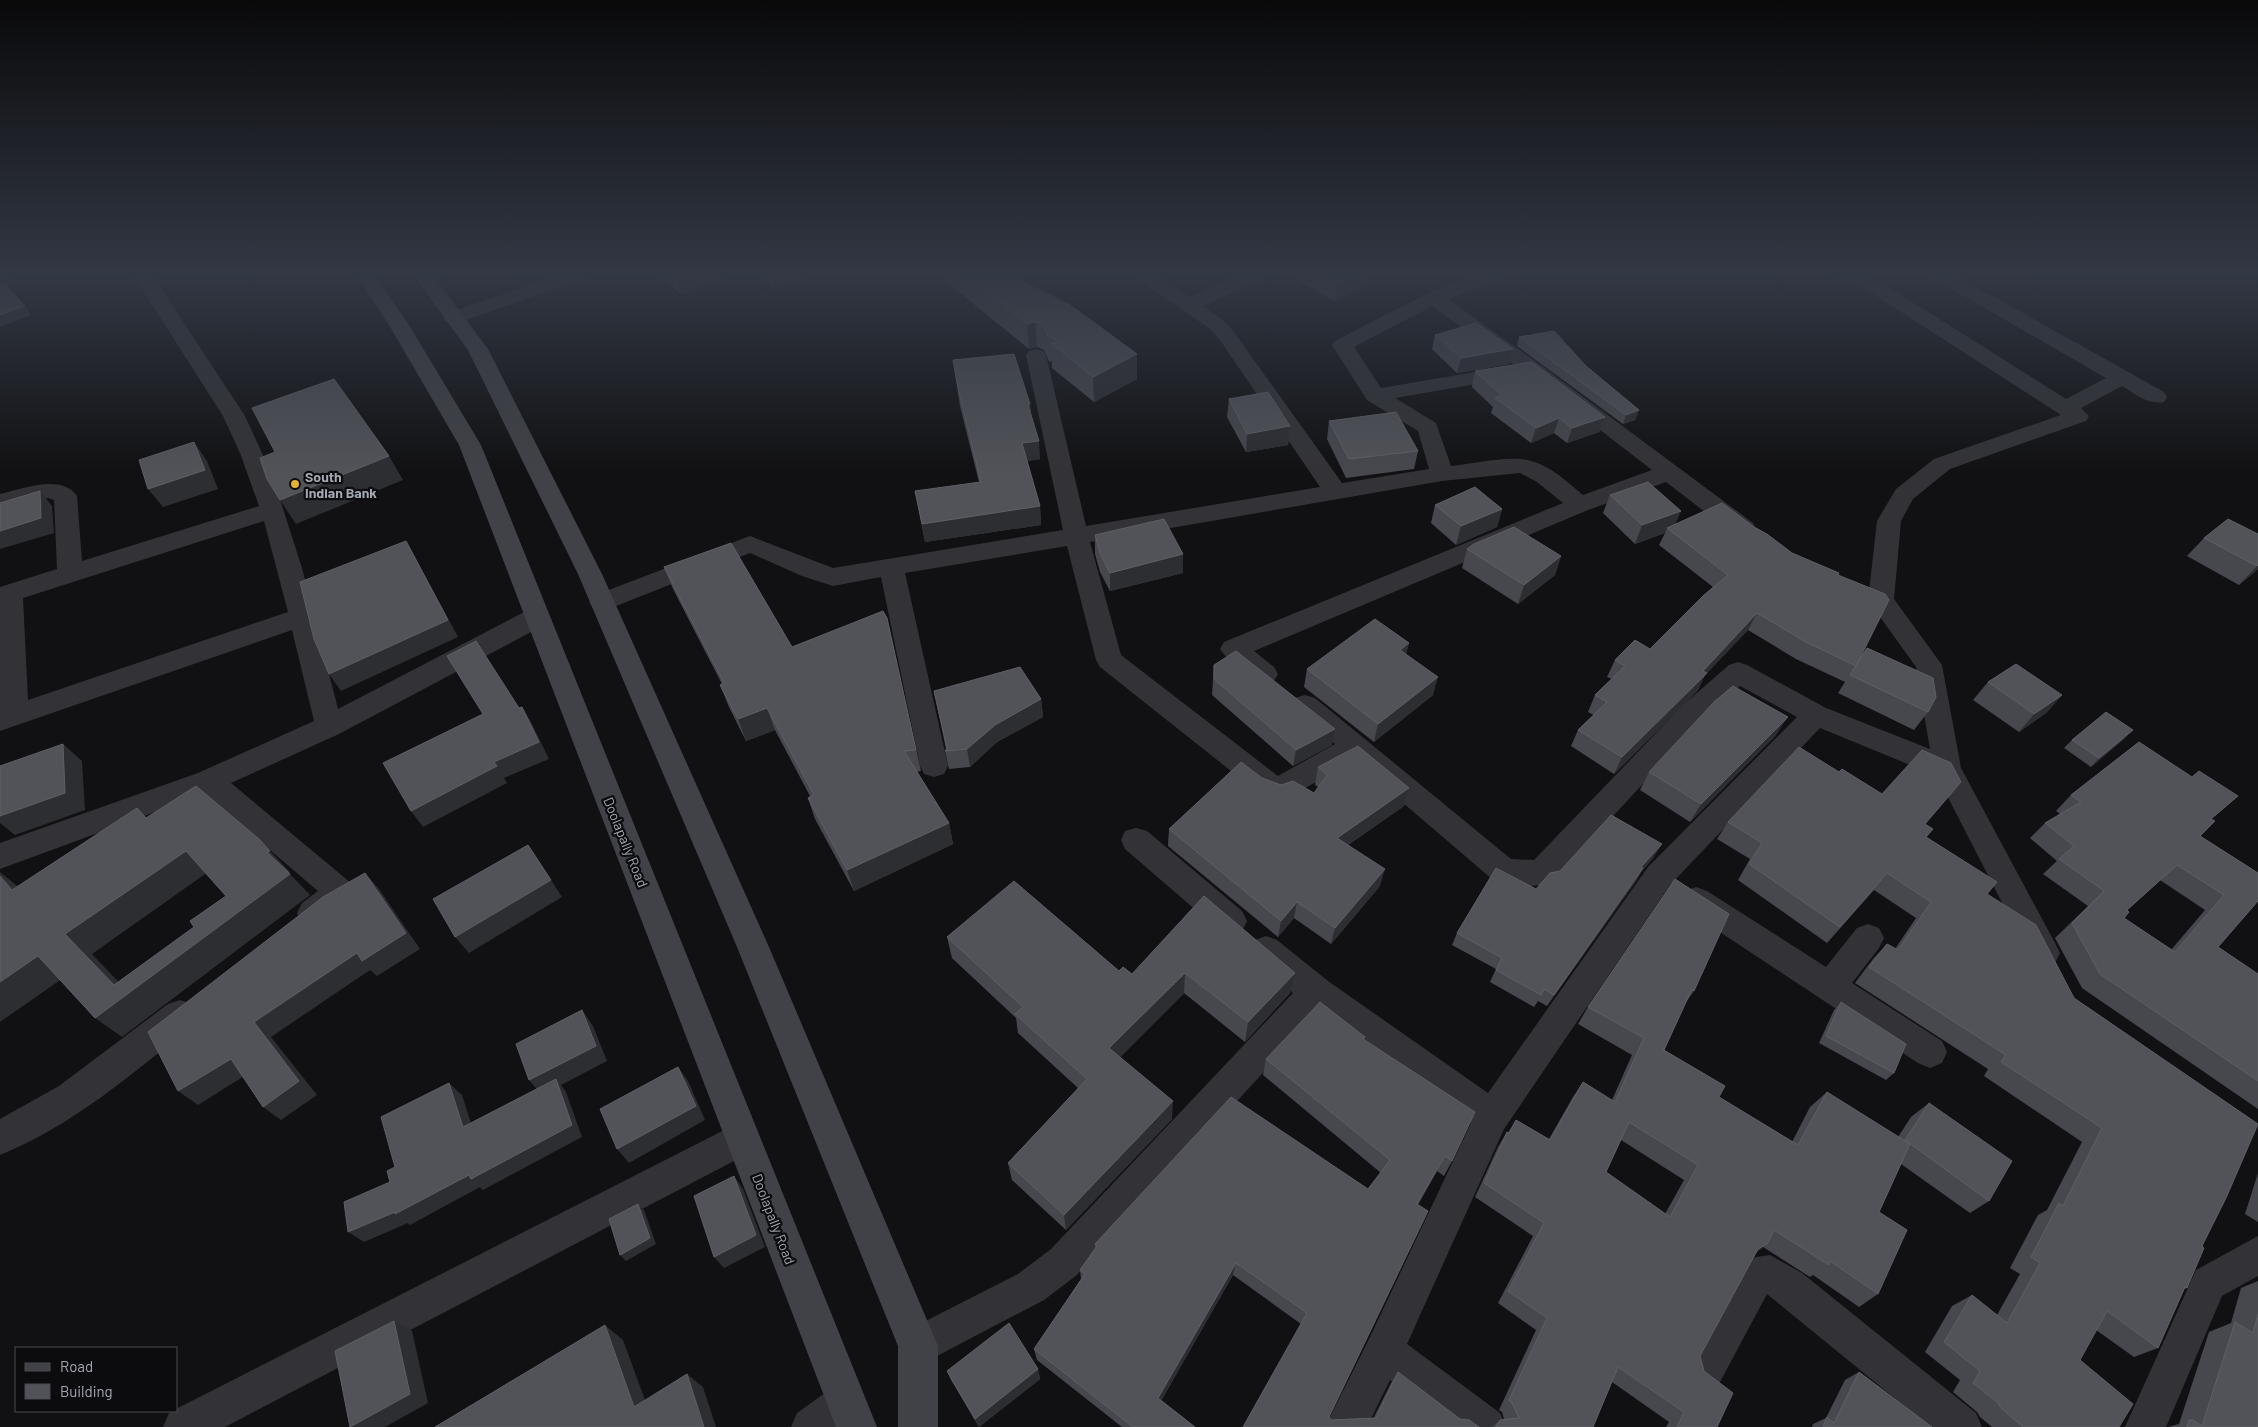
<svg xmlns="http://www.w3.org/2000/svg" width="2258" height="1427" font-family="Barlow,sans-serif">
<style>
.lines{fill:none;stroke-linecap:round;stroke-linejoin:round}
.street{fill:#333337;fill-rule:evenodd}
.secondary{fill:#414247;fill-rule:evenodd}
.wall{fill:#47484e;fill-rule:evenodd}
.shaded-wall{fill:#2d2e32}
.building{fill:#515358;stroke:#5e6066;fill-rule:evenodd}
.poi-dot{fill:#e3b039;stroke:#0c0c0e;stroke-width:2}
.labels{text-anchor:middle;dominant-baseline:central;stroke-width:4.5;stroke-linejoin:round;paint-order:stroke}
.poi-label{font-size:14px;font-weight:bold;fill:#a4a8b2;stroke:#0c0c0e;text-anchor:start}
.street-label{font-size:14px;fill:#a4a8b2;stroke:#0c0c0e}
</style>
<rect width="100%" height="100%" fill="#111113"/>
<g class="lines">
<!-- street -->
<path class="street" d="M0 273H17L14 277 0 281Z
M132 273H151L245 416 262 453 277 490 302 568 338 709 528 610 537 608 546 610 550 617 546 624 339 734 231 783 351 883 355 892C350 903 326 926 313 926 310 927 305 924 302 923L297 913 302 903 318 891 204 794 0 869V843L198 773 314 721 292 630 0 731V587L57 569 54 500 48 498 0 510V494C21 489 62 473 77 496L82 561 259 506 240 453 223 416ZM264 521 288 612 28 700 23 598Z
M564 273H591L588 277 460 322 453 324 446 322 443 318 446 314Z
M1132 273H1154L1190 297 1245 273H1269L1267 277 1203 306 1223 320 1234 332 1342 483 1429 469 1418 431 1367 400 1332 345 1335 341 1426 294 1482 273H1508L1506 277 1448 299 1539 364 1753 523 1756 529 1753 535 1744 537 1735 535 1666 482 1588 510 1254 651 1274 667 1278 674 1274 681C1271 682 1267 684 1263 683 1251 681 1226 659 1220 649L1224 642 1563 503 1537 482 1520 473 1442 481 1090 542 1121 655 1278 776 1335 744 1295 712 1291 705 1295 698 1305 695 1315 698 1511 859 1534 860 1683 705 1729 665 1738 662 1747 665 1826 708 1930 749 1916 667 1868 600 1877 521 1896 489 1934 459 2061 415 1870 292 1836 277 1834 273H1858L1884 284 2066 399 2106 378 1931 277 1928 273H1951L2164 392 2167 397 2164 402C2148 405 2135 394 2122 386L2081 408 2089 416 2086 421 1950 469 1913 499 1901 521 1894 599 1942 665 1961 768 2055 943 2060 953 2055 963 2044 967 2033 963 1937 776 1820 728 1670 885 1504 1129 1407 1344 1500 1413 1506 1427H1452L1390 1380 1367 1427H1325L1370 1337 1471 1123 1318 1013 1077 1275 1044 1300 918 1366 904 1360 898 1346 904 1332 1018 1274 1051 1249 1293 993 1255 960 1250 950 1255 940 1266 936 1277 940 1328 981 1488 1093 1648 867 1797 717 1740 686 1703 719 1552 882C1532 889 1512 886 1492 879L1354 761 1289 797 1279 801 1260 794 1100 667 1096 660 1067 546 905 573 948 766 944 774 934 777 924 774 920 766 881 577 833 586 802 576 750 553 611 608 602 611 593 608 589 602 593 596 750 536 833 568 1063 530 1026 355 1029 351 1036 349 1043 351 1046 355 1086 526 1320 487 1220 340 1209 328 1135 277ZM1432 306 1517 367 1511 366 1381 388 1354 347ZM1519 369 1525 372 1652 470 1583 495C1565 480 1546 461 1520 459 1503 457 1469 464 1451 466L1436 423 1395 398 1511 378 1518 376 1522 372Z
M1136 828 1147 831 1242 911 1247 921 1242 931 1231 935 1220 931 1125 849 1121 840 1125 831Z
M1696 887 1707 891 1826 967 1857 928 1868 924 1879 928 1884 938 1879 948 1852 983 1942 1041 1947 1052 1942 1063 1930 1068 1918 1063 1685 909 1681 900 1685 891Z
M180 1000 192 1004 197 1015 192 1026C132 1074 72 1126 0 1155V1119L59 1086 168 1004Z
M742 1121 755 1126 760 1138 755 1150 225 1427H163L169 1413 176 1411V1409Z
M2258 1236V1276L2222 1296 2166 1427H2125L2196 1270Z
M1770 1255 1802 1273 1976 1413 1982 1427H1930L1767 1294 1720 1382 1706 1388 1692 1382 1686 1368 1692 1354 1743 1263 1756 1257Z
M846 1382 860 1388 866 1402 860 1416 845 1427H791L797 1413 832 1388Z"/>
<!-- secondary -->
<path class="secondary" d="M355 273H373L409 325 481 445 877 1427H836L459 445 389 325Z
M412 273H431L488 349 602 574 769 947 938 1346V1427H898V1346L737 947 578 574 468 350Z"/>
</g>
<!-- wall -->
<path class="wall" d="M656 273H735L681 294Z
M755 273H816L775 289Z
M943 273H1005L1137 379 1094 402 1052 368V362L1049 361 1044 350 1037 347 1029 349 944 280Z
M1295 273H1369L1367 286 1335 301 1295 278Z
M1435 335 1513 349 1509 364 1457 373 1432 349Z
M1519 337 1586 366 1639 410 1635 420 1623 424 1517 346Z
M953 360 1030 404 1031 415 1040 459 1027 461 1040 506 1041 525 925 542 915 491 979 482 960 406Z
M1475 371 1605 417 1599 432 1567 443 1554 433 1531 443 1491 413 1493 407 1472 387Z
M1229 399 1290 426 1288 445 1246 452 1227 417Z
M1329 421 1418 451 1414 469 1346 478 1327 439Z
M1610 495 1675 524 1754 527 1792 553 1838 575 1859 660 1867 648 1928 712 1914 730 1838 693 1845 682 1796 659 1748 630 1705 675 1698 690 1614 774 1571 746 1578 730 1594 715 1588 712 1595 695 1612 679 1607 677 1615 660 1650 649 1713 587 1659 545 1665 533 1635 544 1603 513Z
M1435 505 1502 509 1497 527 1456 545 1431 523Z
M2258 534V569L2239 585 2187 556 2204 538Z
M1095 535 1183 554V573L1110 591 1100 572 1095 554Z
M1467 549 1561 556 1555 575 1518 604 1462 568Z
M664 567 792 647 887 618 921 771 917 772 949 823 953 844 854 891 815 819 808 798 810 796 775 730 746 741 729 707 720 685 722 684 673 589Z
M1409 643 1406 654 1433 695 1374 742 1304 687 1307 669Z
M1214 665 1332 745 1293 766 1212 695Z
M1988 682 2062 695 2046 713 2019 732 1973 700Z
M934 691 1041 699 1043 717 997 742 970 767 949 769 945 751 946 749Z
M1776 735 1690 822 1640 790 1649 772Z
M2124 739 2091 767 2064 748 2072 740Z
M1318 767 1409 788 1404 806 1348 845 1380 886 1331 944 1294 918 1278 937 1168 846 1169 829 1262 778 1281 785 1314 793 1318 787 1315 785Z
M1839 772 1925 824 1926 837 1987 894 2202 1246 2187 1288 2184 1289 2158 1348 2134 1357 2096 1330 2080 1360 2119 1427H1992L1980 1417 1977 1412 1953 1392 1960 1380 1925 1352 1952 1306 1972 1295 1997 1315 2020 1274 2010 1268 2038 1215 2047 1210 2082 1142 1984 1076 1988 1069 1855 983 1873 959 1887 944 1895 949 1916 918 1874 890 1827 943 1738 880 1750 859 1717 839 1728 822Z
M2071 795 2212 819 2200 836 2258 873 2218 947 2258 974V1109L2082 988 2055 938 2088 906 2043 874 2057 861 2030 838 2045 823 2060 814 2056 811ZM2160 880 2205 910 2171 950 2124 918 2127 910Z
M1654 857 1641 872 1636 881 1547 1006 1538 1001 1534 1007 1490 982 1496 969 1452 945 1457 933 1536 889Z
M1675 879 1694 991 1686 1002 1664 1050 1719 1097 1792 1142 1810 1107 1827 1092 1898 1137 1911 1117 1929 1103 1989 1201 1970 1213 1901 1164 1879 1212 1878 1294 1859 1307 1813 1275 1810 1277 1763 1247 1755 1254 1700 1356 1717 1427H1666L1669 1422 1612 1382 1593 1427H1492L1500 1420 1504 1419 1502 1412 1499 1410 1536 1330 1498 1303 1533 1236 1475 1197 1498 1147 1507 1132 1508 1133 1516 1120 1549 1139 1573 1097 1583 1082 1612 1100 1632 1055 1578 1024 1588 1007ZM1621 1140 1684 1180 1665 1214 1606 1172Z
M1204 896 1290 993 1245 1042 1184 993 1120 1057 1172 1119 1066 1230 1012 1180 1008 1163 1078 1088 1018 1033 1016 1018 952 958 947 937 1132 974Z
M1841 1002 1894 1073 1886 1080 1819 1043 1834 1010Z
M1365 1037 1364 1040 1452 1161 1444 1176 1437 1171 1418 1205 1329 1417 1331 1420 1373 1419 1391 1383 1398 1372 1460 1419 1243 1427 1301 1324 1233 1275 1161 1401 1195 1427H1122L1037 1360 1034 1349 1081 1279 1080 1270 1095 1248V1244L1368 1189 1381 1173 1263 1075 1266 1059Z
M2258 1173V1222L2245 1214Z
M2258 1281V1427H2168L2179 1424 2209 1332 2231 1323 2241 1288Z
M1038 1369 1040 1379 979 1427 951 1380 947 1371Z
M1859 1372 1932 1427H1812L1813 1424 1826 1418 1845 1380Z"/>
<!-- shaded-wall -->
<path class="shaded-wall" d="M674 273H735L681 294Z
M771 273H816L775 289Z
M1359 273H1369L1367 286 1335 301 1337 283Z
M25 306 31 315 0 327V315Z
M1035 322 1037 347 1029 349 1027 324Z
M1513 349 1509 364 1457 373 1461 358Z
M1137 354V379L1094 402 1093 377Z
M1030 404 1032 423 1028 405Z
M1639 410 1635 420 1623 424 1626 415Z
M1605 417 1599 432 1567 443 1572 428Z
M1559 418 1554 433 1531 443 1536 428Z
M1290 426 1288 445 1246 452 1247 434Z
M1039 441 1040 459 1023 462 1022 443Z
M194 442 207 461 218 489 163 507 148 489Z
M389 456 403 480 296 524 280 500Z
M40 491 52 506 54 533 0 549V531Z
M1040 506 1041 525 925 542 922 524Z
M1502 509 1497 527 1456 545 1461 526Z
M1681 511 1673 530 1667 528 1665 533 1635 544 1642 525Z
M406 541 416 559 458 637 341 691 329 674Z
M1183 554V573L1110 591V573Z
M1561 556 1555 575 1518 604 1524 585Z
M2258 565V569L2239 585Z
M1757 613 1748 630 1705 675 1698 690 1614 774 1622 757Z
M1409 643 1404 662 1400 650Z
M1438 677 1433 695 1374 742 1378 724Z
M2062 695 2046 713 2019 732 2034 714Z
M1041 699 1043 717 997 742 970 767 967 749 995 725Z
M522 707 532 724 549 759 504 778 507 783 423 827 411 811 494 762Z
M767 708 775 730 746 741 738 719Z
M1788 717 1776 735 1690 822 1701 804Z
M1335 729 1332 745 1293 766 1296 750Z
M2133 730 2124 739 2091 767 2099 758Z
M63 744 82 761 85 810 15 835 0 823V816Z
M1409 788 1404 806 1333 855 1337 838Z
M949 823 953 844 854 891 847 870Z
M1662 844 1654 857 1641 872 1636 881 1547 1006 1554 995 1641 867Z
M186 851 208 872 92 954 129 993 290 874 310 895 122 1037 95 1018 114 985 65 934Z
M270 851 290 872 288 874 267 852Z
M1385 869 1380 886 1331 944 1335 928Z
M0 872 16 885 39 911 12 890 0 876Z
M365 873 379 889 420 949 377 976 370 970 271 1037 317 1095 281 1120 263 1107 254 1022Z
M551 880 562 897 469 953 455 937Z
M1297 902 1294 918 1278 937 1281 921Z
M38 956 66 976 0 1022V982Z
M1185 973 1184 993 1110 1067 1109 1048Z
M1295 973 1290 993 1245 1042 1248 1022Z
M582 1010 593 1026 607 1061 561 1085 566 1092 582 1137 483 1190 480 1187 410 1225 408 1223 364 1242 348 1232 542 1095 529 1080Z
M231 1059 249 1073 198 1105 178 1091Z
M678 1067 688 1081 705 1120 629 1163 617 1149Z
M449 1083 462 1095 476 1139 463 1127Z
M1173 1101 1172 1119 1066 1230 1064 1215Z
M1445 1156 1437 1171 1410 1218 1417 1204Z
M734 1176 743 1189 765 1247 724 1268 714 1257Z
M638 1204 644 1210 656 1244 626 1261 620 1255Z
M1767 1244 1751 1257 1758 1249Z
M1236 1263 1233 1275 1157 1408 1158 1398Z
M394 1321 412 1331 428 1403 385 1427H350Z
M605 1325 623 1340 652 1419 634 1407Z
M1038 1369 1040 1379 979 1427 975 1419Z
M687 1374 703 1387 716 1427H704Z"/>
<!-- building -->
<path class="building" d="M963 273H1005L1070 305 1137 354 1093 377 1051 343 1060 342 1048 336 1043 325 1035 322 1027 324Z
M1319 273H1359L1337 283Z
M4 283 25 306 0 315V285Z
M1476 323 1513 349 1461 358 1435 335Z
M1554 331 1586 366 1639 410 1626 415 1519 337Z
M1014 354 1030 404 1028 405 1039 441 1022 443 1040 506 922 524 915 491 981 482 958 388 953 360Z
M1532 362 1605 417 1572 428 1559 418 1536 428 1495 398 1501 395 1475 371Z
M334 379 389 456 280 500 267 479 260 458 275 452 252 408Z
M1268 392 1290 426 1247 434 1229 399Z
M1396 412 1418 451 1349 459 1329 421Z
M194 442 205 470 148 489 139 460Z
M1648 482 1681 511 1642 525 1610 495Z
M1475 487 1502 509 1461 526 1435 505Z
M40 491 41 518 0 531V503Z
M1722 503 1754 527 1767 534 1792 553 1839 573 1838 575 1885 594 1889 600 1856 666 1806 642 1757 613 1703 671 1707 673 1622 757 1578 730 1607 702 1595 695 1625 666 1615 660 1635 640 1650 649 1704 595 1728 575 1667 528Z
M1164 519 1183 554 1110 573 1100 553 1095 535Z
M2228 519 2258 534V565L2257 566 2204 538Z
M1514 527 1561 556 1524 585 1467 549 1474 544Z
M406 541 448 620 329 674 314 639 300 582Z
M731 543 792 647 883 611 887 618 916 750 904 751 949 823 847 870 808 798 814 795 767 708 738 719 720 685 724 683 664 567Z
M1375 619 1409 643 1400 650 1438 677 1378 724 1307 669Z
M476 641 519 708 522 707 539 742 494 762 497 766 411 811 383 763 483 714 447 656Z
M1867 648 1933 678 1936 697 1928 712 1850 675Z
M1236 651 1335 729 1296 750 1214 679V665Z
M2016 664 2062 695 2034 714 1988 682Z
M1020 667 1041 699 995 725 967 749 945 751 947 748 934 691Z
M1733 686 1788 717 1701 804 1649 772 1714 702Z
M2106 712 2133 730 2099 758 2072 740Z
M2139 742 2192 777 2199 771 2238 796 2211 819 2215 821 2200 836 2258 873V901L2218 947 2258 974V1081L2100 974 2072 923 2104 891 2059 859 2074 846 2045 823 2081 802 2071 795ZM2177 865 2224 895 2175 952 2124 918 2129 912 2127 910Z
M63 744 65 793 0 816V766Z
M1358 746 1409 788 1337 838 1385 869 1335 928 1297 902 1281 921 1169 829 1241 762 1262 778 1281 785 1293 781 1314 793 1327 775 1318 767Z
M1799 747 1839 772 1842 769 1882 794 1922 750 1951 763 1961 782 1925 824 1933 829 1926 837 1997 882 1987 894 2036 925 2074 998 2258 1124 2226 1198 2202 1246 2204 1248 2187 1288 2185 1287 2158 1348 2107 1311 2080 1360 2133 1404 2119 1427H2023L2001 1408 1998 1403 1973 1383 1980 1371 1944 1342 1972 1295 2007 1323 2040 1263 2031 1257 2059 1203 2063 1206 2102 1128 2001 1062 2006 1055 1869 967 1887 944 1898 950 1931 902 1887 873 1840 927 1749 864 1762 843 1728 822Z
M196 786 259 839 270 851 267 852 290 874 95 1018 38 956 0 982V876L12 890 137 808 146 818ZM186 851 226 896 190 921 194 927 114 985 65 934Z
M1611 815 1662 844 1641 867 1643 868 1554 995 1544 989 1541 995 1496 970 1502 958 1457 933 1496 868 1536 889 1550 873 1560 871Z
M528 845 551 880 455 937 433 899Z
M365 873 406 933 362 961 357 953 254 1022 299 1081 263 1107 231 1059 178 1091 148 1032 323 897Z
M1675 879 1729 914 1694 991 1692 989 1664 1050 1662 1049 1725 1086 1719 1097 1798 1145 1827 1092 1910 1144 1879 1212 1907 1230 1878 1294 1830 1261 1829 1265 1774 1230 1767 1244 1758 1249 1700 1356 1704 1371 1733 1393 1717 1427H1677L1684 1412 1618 1367 1593 1427H1496L1500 1420 1519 1418 1512 1403 1509 1400 1547 1318 1508 1291 1544 1223 1484 1183 1507 1132 1509 1133 1516 1120 1550 1140 1583 1082 1615 1102 1644 1038 1588 1007ZM1629 1122 1698 1165 1670 1217 1606 1172Z
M1014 881 1119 971 1123 967 1132 974 1204 896 1295 973 1248 1022 1185 973 1109 1048 1173 1101 1064 1215 1008 1163 1087 1079 1015 1014 1023 1007 947 937Z
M1320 1002 1365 1037 1363 1039 1475 1112 1452 1161 1445 1156 1417 1204 1428 1211 1329 1417 1331 1420 1376 1418 1398 1372 1460 1419 1469 1420 1479 1427H1243L1307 1313 1236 1263 1158 1398 1195 1427H1133L1034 1349 1085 1274 1080 1270 1097 1246 1095 1244 1231 1097 1368 1189 1390 1160 1266 1059Z
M1841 1002 1906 1044 1894 1073 1826 1036Z
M582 1010 596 1046 529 1080 516 1044Z
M678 1067 696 1106 617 1149 600 1109Z
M556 1079 572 1125 471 1179 469 1175 395 1214V1212L348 1232 344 1202 390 1182 387 1171 395 1167 381 1117 449 1083 463 1127Z
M1929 1103 2012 1161 1989 1201 1905 1140Z
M734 1176 756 1235 714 1257 694 1196Z
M638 1204 650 1238 620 1255 609 1219Z
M2258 1314V1427H2187L2189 1420H2193L2202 1426 2235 1322 2253 1333Z
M394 1321 410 1394 350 1427 335 1351Z
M1009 1323 1038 1369 975 1419 947 1371Z
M605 1325 634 1407 687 1374 704 1427H435Z
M1859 1372 1932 1427H1823L1827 1417 1834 1423Z"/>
<!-- sky -->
<linearGradient id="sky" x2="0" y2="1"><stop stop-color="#09090a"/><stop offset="0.58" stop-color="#323844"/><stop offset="1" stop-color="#323844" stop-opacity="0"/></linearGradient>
<rect width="2258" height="472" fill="url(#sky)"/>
<!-- markers -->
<circle class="poi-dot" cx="295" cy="484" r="5"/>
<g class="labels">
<!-- poi labels -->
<g class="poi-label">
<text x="305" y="476">South<tspan x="305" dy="16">Indian Bank</tspan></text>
</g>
<!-- street labels -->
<g class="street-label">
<text transform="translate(626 842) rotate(68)">Doolapally Road</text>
<text transform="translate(774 1219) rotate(69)">Doolapally Road</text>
</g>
</g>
<!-- legend -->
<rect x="15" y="1347" width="162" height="65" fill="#0c0c0e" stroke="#494a50"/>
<rect x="25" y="1363" width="25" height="8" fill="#414247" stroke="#494a50"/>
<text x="60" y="1372" font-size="15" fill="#a4a8b2">Road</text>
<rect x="25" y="1384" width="25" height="15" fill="#515358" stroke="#494a50"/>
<text x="60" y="1397" font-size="15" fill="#a4a8b2">Building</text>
</svg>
